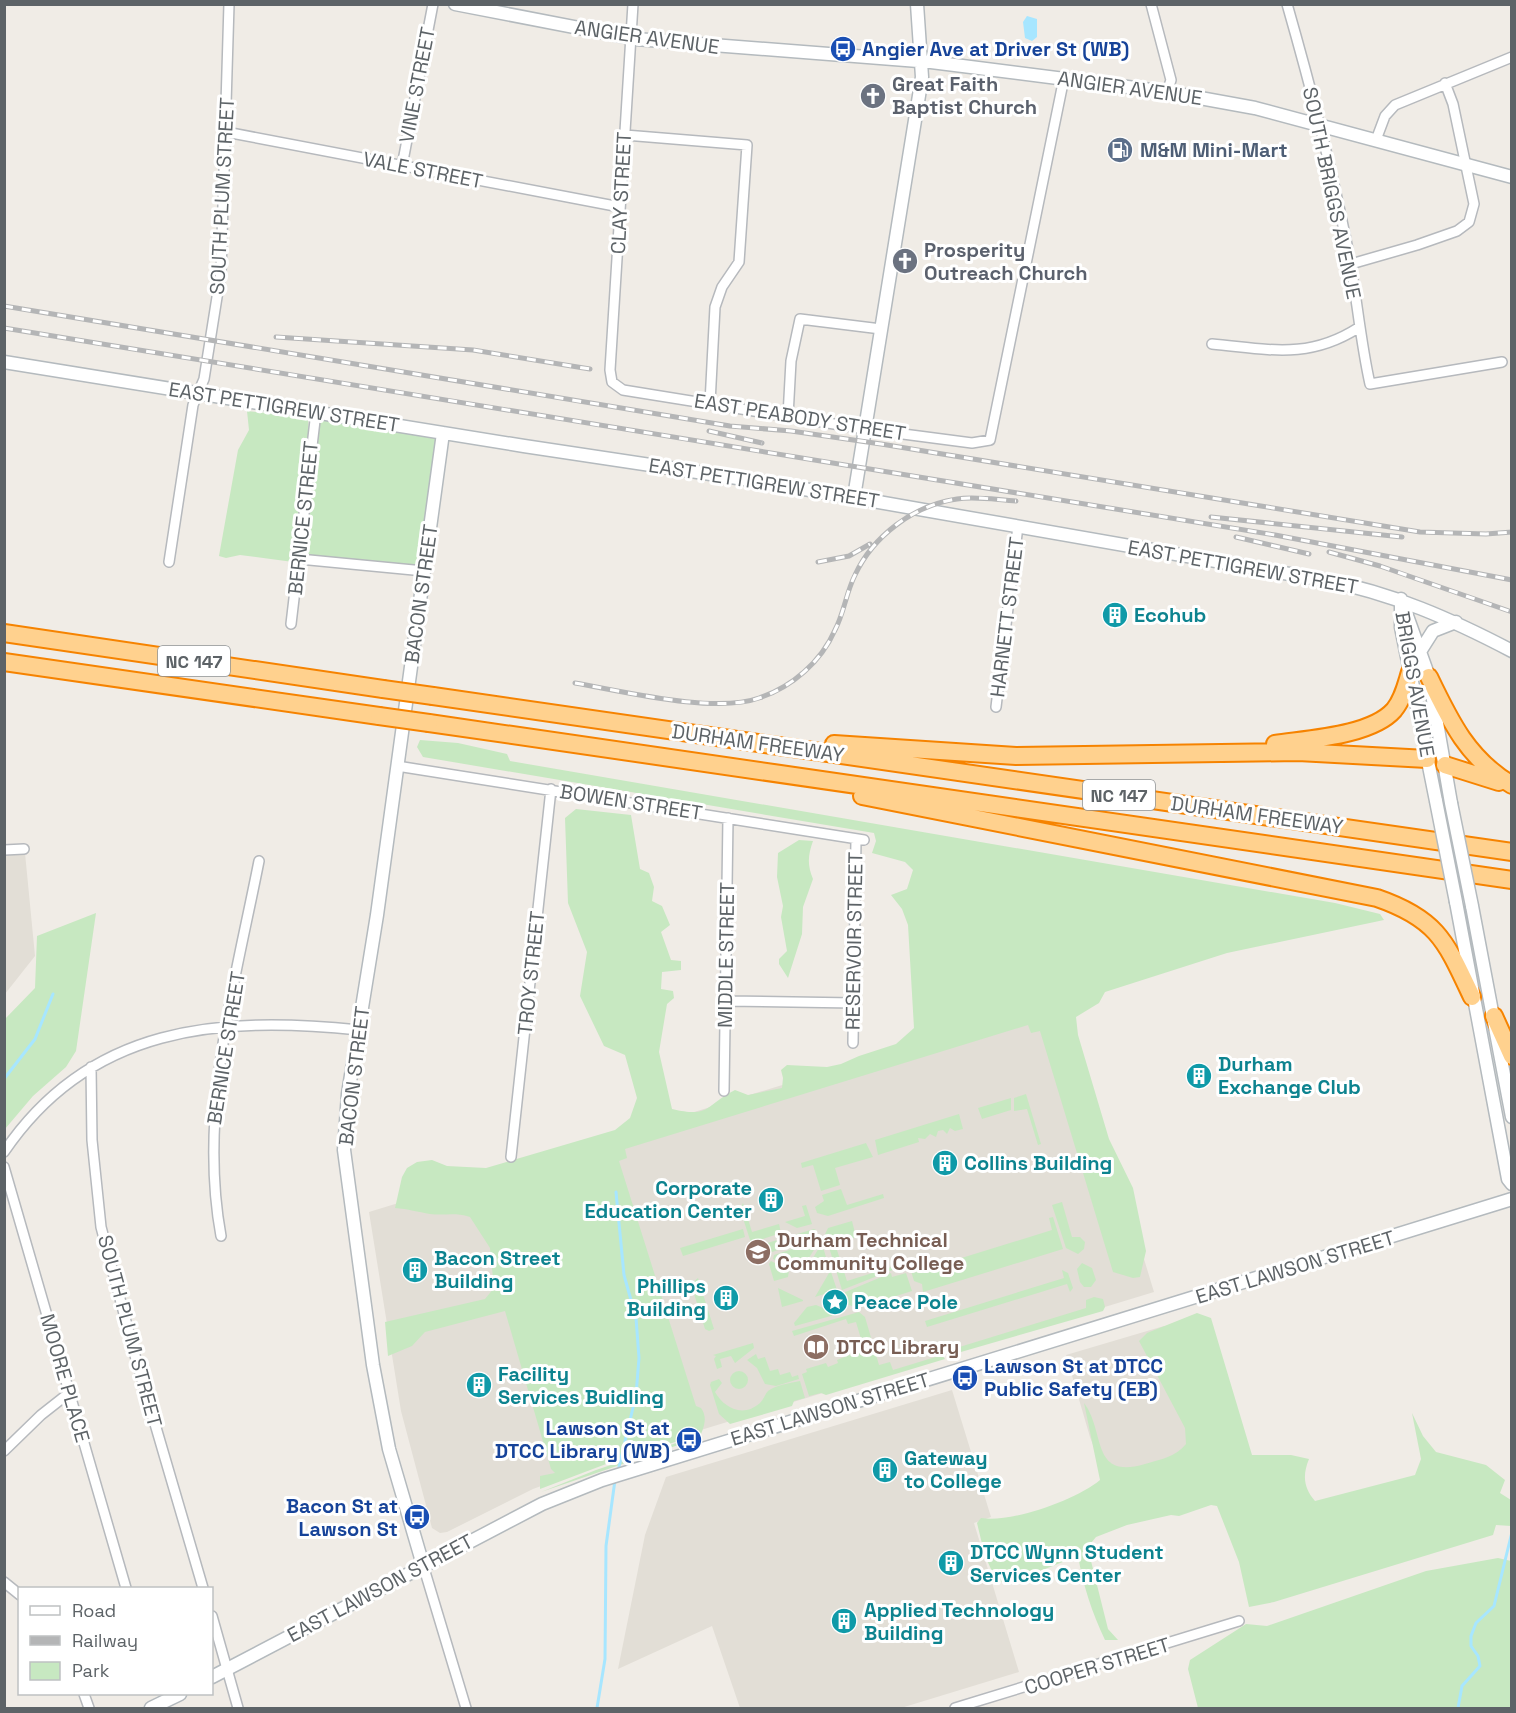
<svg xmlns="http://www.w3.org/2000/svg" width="1516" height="1713" font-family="'Space Grotesk',sans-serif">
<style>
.education{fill:#e2ded6}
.green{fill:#c7e8c1}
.water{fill:#a7e6ff}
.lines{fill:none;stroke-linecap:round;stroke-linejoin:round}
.stream{stroke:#a7e6ff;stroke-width:3}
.street-casing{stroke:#b6b9bd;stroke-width:12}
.secondary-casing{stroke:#b4babe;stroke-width:15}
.highway-casing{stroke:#f68300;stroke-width:20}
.street{stroke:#fff;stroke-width:9}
.secondary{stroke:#fff;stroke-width:12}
.highway{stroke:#ffd18e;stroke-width:16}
.rail-casing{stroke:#b4b5b6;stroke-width:5}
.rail{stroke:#fff;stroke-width:3;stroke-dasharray:9;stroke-linecap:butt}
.secondary-bridge-casing{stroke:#b4babe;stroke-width:15;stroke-linecap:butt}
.highway-bridge-casing{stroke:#f68300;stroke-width:20;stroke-linecap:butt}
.secondary-bridge{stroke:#fff;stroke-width:12}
.highway-bridge{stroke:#ffd18e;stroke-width:16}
.labels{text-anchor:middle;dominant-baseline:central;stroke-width:6;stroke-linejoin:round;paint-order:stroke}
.shield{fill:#fff;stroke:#8e9295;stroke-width:1.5}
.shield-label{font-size:18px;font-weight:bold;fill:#5d6367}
.street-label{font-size:20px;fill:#5d6367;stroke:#fff}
.transit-label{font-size:20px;font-weight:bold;fill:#164399;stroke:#fff;text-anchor:start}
.worship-label{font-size:20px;font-weight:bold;fill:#5b616d;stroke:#fff;text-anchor:start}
.service-label{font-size:20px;font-weight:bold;fill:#4e5e75;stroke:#fff;text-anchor:start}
.culture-label{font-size:20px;font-weight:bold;fill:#0d838f;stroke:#fff;text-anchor:start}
.education-label{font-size:20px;font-weight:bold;fill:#785e54;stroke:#fff;text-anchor:start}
</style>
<rect width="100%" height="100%" fill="#f0ece6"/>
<!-- education -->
<path class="education" d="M25 853 35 956 5 994V855Z
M1065 998 1154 1292 655 1444 533 1489 447 1532 440 1533 432 1528 401 1411 369 1212Z
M1164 1326 1203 1453 1107 1482 1090 1437 1066 1355Z
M952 1390 991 1517 974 1523 1019 1672 901 1708H740L712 1626 618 1669 645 1535 666 1477Z"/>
<!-- green -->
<path class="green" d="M247 411 308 417 309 438 293 562 240 555 226 558 219 556 238 450 249 430Z
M318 415 440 435 421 567 302 556Z
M420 740 458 743 507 754 510 761 1335 903 1380 914 1384 920 1227 953 1105 992 1099 1003 1076 1017 1078 1035 1109 1139 1133 1188 1146 1251 1140 1277 1133 1278 1113 1272 1040 1031 1031 1033 1028 1025 625 1149 627 1158 619 1161 696 1406 701 1408C707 1416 705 1425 701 1434L614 1461 540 1489V1476L555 1473 551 1469 505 1311 425 1332 412 1346 388 1356 385 1322 485 1299 494 1288 490 1248 470 1217C454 1212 444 1216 430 1214 418 1212 408 1209 395 1208L402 1177 407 1168 417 1162 432 1160 447 1166 486 1168 615 1130 630 1118 637 1098 625 1055 604 1046 580 996 587 952 568 903 565 818 576 809 631 815 640 869 649 873 654 887 652 901 662 906 670 925 661 932 671 960 681 961V970L662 972 661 989 673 991 674 998 667 1004 659 1052 672 1109C711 1118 704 1106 735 1090L748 1095 782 1088 783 1078 781 1070 787 1065 827 1067 841 1064 859 1056 896 1044 914 1028 908 925 902 909 891 895 907 889 913 870 905 862 872 853 876 841 874 833 423 757 417 747Z
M799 840 813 841C808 855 807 865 813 879L803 907 802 934 788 978 779 964V959L787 951 781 917 783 906 777 877 778 853Z
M96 913 76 1051 66 1067 33 1096 5 1129V1019L35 988 37 936Z
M1026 1094 1041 1144 1038 1145 1027 1109 1014 1111V1098Z
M1011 1098V1110L982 1119 978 1108Z
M959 1114 963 1129 955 1131 950 1128 947 1134 943 1130 938 1131 936 1137 930 1134 925 1139 918 1138 919 1142 878 1155 875 1140Z
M866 1143 873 1157 835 1168 840 1185 821 1191 813 1165 802 1168 801 1163Z
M841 1189 847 1205 883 1194 884 1198 828 1216 817 1213 815 1207 824 1201 822 1195Z
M1062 1202 1072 1237H1080L1085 1242 1084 1249 1078 1254 1066 1248 1052 1205Z
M743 1203 752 1232 779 1224 781 1233 751 1243 740 1209Z
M806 1205 812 1224 797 1228 785 1222 805 1216 802 1206Z
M1053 1217 1063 1249 923 1292 922 1284 914 1281 911 1271 913 1273 1052 1230 1049 1218Z
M852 1221 856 1237 835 1244 847 1281 904 1263 905 1265 842 1290 825 1234 828 1228Z
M743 1229 745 1237 683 1256 680 1248Z
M814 1229 816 1230 813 1239 772 1252 764 1247V1244Z
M814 1242 817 1245 807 1261H798L790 1267 773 1259 774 1255Z
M820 1246 823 1247 828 1264 815 1268 810 1263Z
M771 1261 789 1270 788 1277 774 1281 769 1264Z
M1082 1263 1092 1268 1096 1280 1091 1287H1084L1080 1282 1077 1269Z
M1062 1270 1068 1273 1073 1288 1070 1292 1067 1284 927 1327 925 1321 1064 1278Z
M831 1272 837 1290 815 1297 829 1273Z
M891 1273 892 1277 906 1273 912 1291 858 1308 846 1304 843 1293Z
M698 1278 714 1329 709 1331 705 1329 691 1284Z
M778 1288 803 1300V1301L782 1307Z
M1094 1297 1103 1299 1105 1307 1103 1311 954 1354 953 1349 1086 1308V1300Z
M816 1305 838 1314 795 1326 794 1323 807 1307Z
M859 1312 865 1317 879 1365 890 1362 893 1370 942 1355 945 1359 826 1395 821 1393 809 1396 802 1374 807 1372 806 1369 826 1363 828 1367 838 1363 837 1360 864 1349 856 1322 848 1324 846 1319 794 1336 792 1331Z
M1197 1313 1211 1318 1252 1455H1291L1309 1459C1302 1476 1304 1488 1315 1501L1415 1475 1421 1459 1412 1413 1423 1436 1436 1452 1486 1465 1505 1480 1500 1493 1511 1500V1526L1496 1525 1493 1535 1274 1602 1249 1607 1239 1562 1217 1506 1211 1505 1179 1516 1171 1515 1127 1525 1096 1537 1091 1543 1089 1553 1108 1629 1118 1640H1105C1092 1613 1083 1585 1078 1556L1007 1584 996 1580 985 1556 977 1523 981 1518C1012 1523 1076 1500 1100 1480L1084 1403C1106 1432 1090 1480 1145 1464 1162 1459 1175 1457 1186 1444L1185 1428 1139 1341 1147 1333Z
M753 1343 754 1348 735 1363 731 1356 720 1359 722 1367 717 1369 714 1359 716 1356 713 1355Z
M756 1354 758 1359 765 1357 770 1371 778 1369 780 1375 790 1372 792 1377 798 1375 799 1379 776 1386 765 1384 757 1368 747 1360Z
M730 1380a9 9 0 1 1 18 0a9 9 0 1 1-18 0Z
M719 1379 722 1383 715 1392C724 1408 743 1418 760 1403 764 1399 765 1394 768 1391 775 1385 791 1383 800 1381L805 1398 794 1401 792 1406 730 1424 719 1414 710 1385 711 1382Z
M694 1437 690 1441 541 1492 596 1470Z
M1498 1558 1511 1561V1708H1198L1188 1669 1190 1660 1246 1624 1267 1626 1426 1571Z"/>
<!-- water -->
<path class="water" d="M1027 16 1037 19V37L1032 41 1025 38 1023 22Z"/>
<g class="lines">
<!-- stream -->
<path class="stream" d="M4 1079 35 1039 53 994
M616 1192 624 1275 636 1318 639 1358 636 1395 618 1471
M597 1708 605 1659 606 1546 615 1480
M1458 1708 1462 1686 1480 1666 1478 1656 1471 1646V1636L1476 1623 1494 1606 1512 1532"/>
<!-- street casing -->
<g class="street-casing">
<path id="street" d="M633 4 610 370 612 382 623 390 865 429 972 443 990 440 1064 78
M1151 4 1171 80 1167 92
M1287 4C1309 81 1329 157 1345 235 1356 285 1359 335 1370 384L1502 362
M226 132 620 207
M625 135 747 145 739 262 722 287 715 307 710 403
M1376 140 1385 116 1395 105 1512 57
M402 166 433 4
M1351 264 1417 245 1457 231 1469 222 1474 204 1453 104 1445 83
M1212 344C1268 349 1308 360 1358 328
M788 416 791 361 800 319 881 329
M299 559 424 571
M169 562 193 405 204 379 221 272 229 4
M291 624 316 412
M996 707 1018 526
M397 766 864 840
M4 850 24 849
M725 1001 854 1003
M853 1043 856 839
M91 1067 92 1140 101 1227 136 1359 203 1588
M724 1091 728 818
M4 1152C90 1025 219 1016 359 1030
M511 1157 551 789
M4 1167 126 1588
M221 1236C198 1112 235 983 259 861
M4 1451 41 1415 69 1393
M423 1565 466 1708
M4 1582 20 1595
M212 1616 238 1708
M84 1694 89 1708
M955 1708 1239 1621"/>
</g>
<!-- secondary casing -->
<g class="secondary-casing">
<path id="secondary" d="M455 4 636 39 931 62 1167 92 1255 108 1512 177
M4 362 524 446 764 482 1324 580C1392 593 1451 619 1512 651
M854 497 922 77 917 4
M1401 599 1429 677 1451 803
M1401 606V627L1436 801
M1421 650 1433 631 1456 622
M1456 902 1508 1179 1512 1184
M1472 906 1512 1117
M423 1565 389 1449 373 1365 344 1150 348 1094 377 915 443 433
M212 1677 542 1504 602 1480 1512 1199
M151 1708 180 1694"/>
</g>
<!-- highway casing -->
<g class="highway-casing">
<path id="highway" d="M4 633 383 689
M4 662 379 716
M1429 677C1450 721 1468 759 1512 785
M433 696 1512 852
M429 723 1512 880
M834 744 1016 756 1298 752 1427 759
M1275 744C1308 739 1371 736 1394 710 1403 699 1406 685 1410 672
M1445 765 1499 782
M862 796 1377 898C1438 919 1446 942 1472 997
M1494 1016 1512 1056"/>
</g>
<!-- street -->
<use href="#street" class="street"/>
<!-- secondary -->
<use href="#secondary" class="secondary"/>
<!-- highway -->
<use href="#highway" class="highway"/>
<!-- rail casing -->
<g class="rail-casing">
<path id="rail" d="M4 306 730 426 791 431 881 444 1420 532 1486 534 1512 532
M4 328 1275 535 1512 580
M276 337 473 350 590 369
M709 431 762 443
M1211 517 1402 537
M1236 537 1309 554
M1329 552 1380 566 1512 612
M818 562 849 556 870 544
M575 683C622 691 715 714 759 698 792 687 821 662 835 630 844 613 846 593 855 575 873 536 914 505 957 499 976 496 997 500 1016 501"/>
</g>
<!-- rail -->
<use href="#rail" class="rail"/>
<!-- secondary-bridge casing -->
<g class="secondary-bridge-casing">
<path id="secondary-bridge" d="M1436 801 1456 902
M1451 803 1472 906"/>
</g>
<!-- highway-bridge casing -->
<g class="highway-bridge-casing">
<path id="highway-bridge" d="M383 689 433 696
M379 716 429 723"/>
</g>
<!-- secondary-bridge -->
<use href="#secondary-bridge" class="secondary-bridge"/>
<!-- highway-bridge -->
<use href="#highway-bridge" class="highway-bridge"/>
</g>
<!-- icons -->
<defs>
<g id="bus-disc" transform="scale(1.35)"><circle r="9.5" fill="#1a4fb4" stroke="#fff"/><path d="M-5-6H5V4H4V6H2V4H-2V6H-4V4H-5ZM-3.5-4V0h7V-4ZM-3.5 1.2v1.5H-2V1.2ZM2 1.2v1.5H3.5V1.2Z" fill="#fff"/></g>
<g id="church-disc" transform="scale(1.35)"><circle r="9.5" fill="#6b7280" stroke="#fff"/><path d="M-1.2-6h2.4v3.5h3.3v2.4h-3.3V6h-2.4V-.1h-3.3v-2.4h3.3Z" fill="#fff"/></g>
<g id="fuel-disc" transform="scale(1.35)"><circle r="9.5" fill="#5c6f8a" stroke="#fff"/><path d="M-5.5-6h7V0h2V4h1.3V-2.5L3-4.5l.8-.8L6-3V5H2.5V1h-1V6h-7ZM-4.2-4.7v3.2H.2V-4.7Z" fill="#fff"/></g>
<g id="building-disc" transform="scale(1.35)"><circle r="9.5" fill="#0f9aa8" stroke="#fff"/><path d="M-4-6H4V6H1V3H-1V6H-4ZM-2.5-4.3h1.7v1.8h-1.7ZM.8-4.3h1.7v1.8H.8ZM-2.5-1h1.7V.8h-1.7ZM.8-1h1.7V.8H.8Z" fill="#fff"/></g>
<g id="university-disc" transform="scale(1.35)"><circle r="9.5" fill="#8d6e63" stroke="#fff"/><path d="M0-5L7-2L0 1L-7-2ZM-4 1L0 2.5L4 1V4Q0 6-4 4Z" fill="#fff"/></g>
<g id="sight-disc" transform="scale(1.35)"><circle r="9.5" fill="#0f9aa8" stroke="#fff"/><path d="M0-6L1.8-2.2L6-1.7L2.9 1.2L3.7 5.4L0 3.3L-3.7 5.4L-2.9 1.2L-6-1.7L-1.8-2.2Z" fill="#fff"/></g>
<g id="library-disc" transform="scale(1.35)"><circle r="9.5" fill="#8d6e63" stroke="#fff"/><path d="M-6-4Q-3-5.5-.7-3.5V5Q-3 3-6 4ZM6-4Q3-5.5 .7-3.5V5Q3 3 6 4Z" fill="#fff"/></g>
</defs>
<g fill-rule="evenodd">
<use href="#bus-disc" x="843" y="49"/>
<use href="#church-disc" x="873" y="96"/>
<use href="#fuel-disc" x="1120" y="150"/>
<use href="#church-disc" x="905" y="261"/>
<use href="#building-disc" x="1115" y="615"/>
<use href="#building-disc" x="1199" y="1076"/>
<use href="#building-disc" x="945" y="1163"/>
<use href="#building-disc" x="771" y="1200"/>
<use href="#university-disc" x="758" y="1252"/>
<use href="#building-disc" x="415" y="1270"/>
<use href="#building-disc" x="726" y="1298"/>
<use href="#sight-disc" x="835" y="1302"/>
<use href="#library-disc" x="816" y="1347"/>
<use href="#bus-disc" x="965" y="1378"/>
<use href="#building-disc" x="479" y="1385"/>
<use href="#bus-disc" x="689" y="1440"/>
<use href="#building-disc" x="885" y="1470"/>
<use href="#bus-disc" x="417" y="1517"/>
<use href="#building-disc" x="951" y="1563"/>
<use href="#building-disc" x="844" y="1621"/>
</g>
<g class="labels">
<!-- shield labels -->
<g class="shield">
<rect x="158" y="646" width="72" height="30" rx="4.5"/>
<rect x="1083" y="780" width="72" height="30" rx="4.5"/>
</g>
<g class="shield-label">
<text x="194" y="661">NC 147</text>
<text x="1119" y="795">NC 147</text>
</g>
<!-- street labels -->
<g class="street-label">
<text transform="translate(647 37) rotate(8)">ANGIER AVENUE</text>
<text transform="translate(417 85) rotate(-79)">VINE STREET</text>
<text transform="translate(1130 88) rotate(8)">ANGIER AVENUE</text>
<text transform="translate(423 170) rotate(11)">VALE STREET</text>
<text transform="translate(621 193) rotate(-87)">CLAY STREET</text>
<text transform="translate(1332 193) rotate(78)">SOUTH BRIGGS AVENUE</text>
<text transform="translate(222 196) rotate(-87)">SOUTH PLUM STREET</text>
<text transform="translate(284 407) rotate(9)">EAST PETTIGREW STREET</text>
<text transform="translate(800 417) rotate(9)">EAST PEABODY STREET</text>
<text transform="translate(764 483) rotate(9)">EAST PETTIGREW STREET</text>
<text transform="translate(303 518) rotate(-84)">BERNICE STREET</text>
<text transform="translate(1243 567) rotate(10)">EAST PETTIGREW STREET</text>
<text transform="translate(421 594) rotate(-82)">BACON STREET</text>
<text transform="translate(1007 617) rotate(-83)">HARNETT STREET</text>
<text transform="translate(1415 684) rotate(80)">BRIGGS AVENUE</text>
<text transform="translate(758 743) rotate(8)">DURHAM FREEWAY</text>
<text transform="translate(631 802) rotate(9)">BOWEN STREET</text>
<text transform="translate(1257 815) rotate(8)">DURHAM FREEWAY</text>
<text transform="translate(854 941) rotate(-89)">RESERVOIR STREET</text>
<text transform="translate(726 955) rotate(-89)">MIDDLE STREET</text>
<text transform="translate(531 973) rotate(-84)">TROY STREET</text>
<text transform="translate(226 1048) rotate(-81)">BERNICE STREET</text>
<text transform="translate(354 1076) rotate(-83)">BACON STREET</text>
<text transform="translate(1295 1267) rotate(-17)">EAST LAWSON STREET</text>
<text transform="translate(130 1331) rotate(75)">SOUTH PLUM STREET</text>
<text transform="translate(65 1378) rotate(74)">MOORE PLACE</text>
<text transform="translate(830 1409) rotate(-17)">EAST LAWSON STREET</text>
<text transform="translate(380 1588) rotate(-28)">EAST LAWSON STREET</text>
<text transform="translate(1097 1666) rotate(-17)">COOPER STREET</text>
</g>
<!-- transit labels -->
<g class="transit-label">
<text x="862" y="49">Angier Ave at Driver St (WB)</text>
<text x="984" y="1366">Lawson St at DTCC<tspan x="984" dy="23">Public Safety (EB)</tspan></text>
<text x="670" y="1428" text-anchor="end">Lawson St at<tspan x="670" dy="23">DTCC Library (WB)</tspan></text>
<text x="398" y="1506" text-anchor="end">Bacon St at<tspan x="398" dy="23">Lawson St</tspan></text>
</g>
<!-- worship labels -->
<g class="worship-label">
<text x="892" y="84">Great Faith<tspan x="892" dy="23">Baptist Church</tspan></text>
<text x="924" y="250">Prosperity<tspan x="924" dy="23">Outreach Church</tspan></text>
</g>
<!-- service labels -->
<g class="service-label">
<text x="1140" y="150">M&amp;M Mini-Mart</text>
</g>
<!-- culture labels -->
<g class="culture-label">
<text x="1134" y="615">Ecohub</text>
<text x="1218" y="1064">Durham<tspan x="1218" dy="23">Exchange Club</tspan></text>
<text x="964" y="1163">Collins Building</text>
<text x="752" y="1188" text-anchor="end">Corporate<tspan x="752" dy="23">Education Center</tspan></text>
<text x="434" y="1258">Bacon Street<tspan x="434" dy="23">Building</tspan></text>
<text x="706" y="1286" text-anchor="end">Phillips<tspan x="706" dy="23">Building</tspan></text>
<text x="854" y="1302">Peace Pole</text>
<text x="498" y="1374">Facility<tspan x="498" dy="23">Services Buidling</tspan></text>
<text x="904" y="1458">Gateway<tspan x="904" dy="23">to College</tspan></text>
<text x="970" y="1552">DTCC Wynn Student<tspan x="970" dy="23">Services Center</tspan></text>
<text x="864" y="1610">Applied Technology<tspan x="864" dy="23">Building</tspan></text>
</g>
<!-- education labels -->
<g class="education-label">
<text x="777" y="1240">Durham Technical<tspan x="777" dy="23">Community College</tspan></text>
<text x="836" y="1347">DTCC Library</text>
</g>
</g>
<!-- border -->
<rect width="1516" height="1713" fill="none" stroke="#5d6367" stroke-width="12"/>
<!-- legend -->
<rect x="18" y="1587" width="195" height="108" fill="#ffffff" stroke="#bec1c2" stroke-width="1.5"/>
<rect x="30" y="1606" width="30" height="9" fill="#ffffff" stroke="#bec1c2" stroke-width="1.5"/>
<text x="72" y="1617" font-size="18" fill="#5d6367">Road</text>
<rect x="30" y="1636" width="30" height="9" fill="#b4b5b6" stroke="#bec1c2" stroke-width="1.5"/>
<text x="72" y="1647" font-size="18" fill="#5d6367">Railway</text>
<rect x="30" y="1662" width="30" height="18" fill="#c7e8c1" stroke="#bec1c2" stroke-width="1.5"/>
<text x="72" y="1677" font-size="18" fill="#5d6367">Park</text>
</svg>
